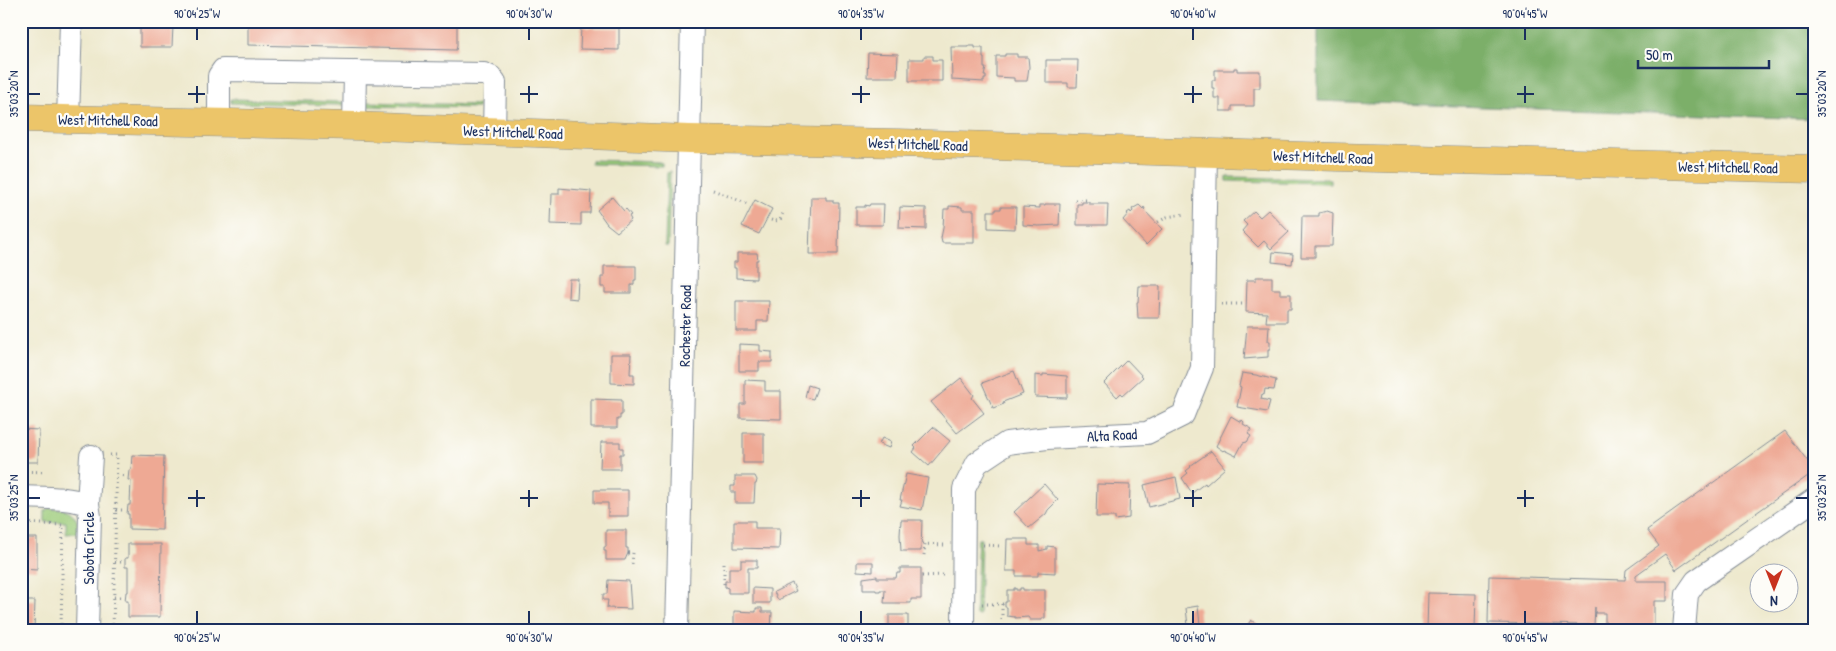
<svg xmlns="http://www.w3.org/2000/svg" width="1836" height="651" font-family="'Patrick Hand',sans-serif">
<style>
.green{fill:#9bcb79;stroke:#5b7d6c}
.forest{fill:#7caf69;stroke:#4c6f64}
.building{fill:#eea994}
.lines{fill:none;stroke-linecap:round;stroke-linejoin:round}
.minor-casing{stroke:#848c96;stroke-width:24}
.major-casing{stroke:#848c96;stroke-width:29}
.path{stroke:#848c96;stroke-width:3;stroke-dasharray:1 4;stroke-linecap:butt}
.minor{stroke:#fff;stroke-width:22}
.major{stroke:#ecc569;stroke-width:28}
.ticks{fill:none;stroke:#1b2f5e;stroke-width:2}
.labels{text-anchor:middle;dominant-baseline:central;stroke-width:4.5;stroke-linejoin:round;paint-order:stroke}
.street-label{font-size:15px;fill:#1b2f5e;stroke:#fdfcf7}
.neatline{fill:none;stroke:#1b2f5e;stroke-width:2}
.ticks-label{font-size:12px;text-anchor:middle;fill:#1b2f5e}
</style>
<rect width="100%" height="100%" fill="#fdfcf7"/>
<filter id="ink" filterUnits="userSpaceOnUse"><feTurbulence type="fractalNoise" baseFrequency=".02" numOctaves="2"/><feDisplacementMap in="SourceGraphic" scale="10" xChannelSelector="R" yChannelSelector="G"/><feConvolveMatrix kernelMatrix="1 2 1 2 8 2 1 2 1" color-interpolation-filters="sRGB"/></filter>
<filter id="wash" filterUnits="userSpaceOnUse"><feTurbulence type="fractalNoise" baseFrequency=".0096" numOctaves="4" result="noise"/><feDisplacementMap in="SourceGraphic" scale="20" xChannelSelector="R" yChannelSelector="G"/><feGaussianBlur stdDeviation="1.12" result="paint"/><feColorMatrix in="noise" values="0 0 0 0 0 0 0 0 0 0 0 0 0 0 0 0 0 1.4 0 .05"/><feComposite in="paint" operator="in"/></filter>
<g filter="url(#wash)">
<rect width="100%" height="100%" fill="#eee9ce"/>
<!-- green -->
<path class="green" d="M231 99 343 102V105L231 103Z
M367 102 478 105V108L367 106Z
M591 160 659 162 662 163V166L591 164Z
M670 171V173L668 246H665L667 173Z
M1227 177 1330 179V183L1227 181Z
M49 508C61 509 72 508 77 521 78 526 79 529 77 533L66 534V522H45V511Z
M978 539H981L979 615H976V598H978L976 597 978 559H979L977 558Z"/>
<!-- forest -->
<path class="forest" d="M1318 21H1815V119L1318 101Z"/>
<g id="blocks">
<!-- building -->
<path class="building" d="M248 21H457V46L456 50 248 45Z
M140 25 173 26 172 47H140Z
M583 26 588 28H619V50L580 49 581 27 583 28Z
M969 46H975V48H983V58H984V68H986L984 76H986V79H984V82L952 80 951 47H969Z
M868 53 898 54 897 77H867Z
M1005 54H1017V57H1028L1029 67 1027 81H1014V78L996 77V56H1005Z
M924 56H933V60H942V81H909V59H924Z
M1046 60H1078L1077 87H1068V83H1046Z
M1234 68H1237V71H1260V88H1254V106H1232V111H1220V98H1214V88H1212V80H1215V70H1234Z
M559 188 591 191 590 213H581V225L550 224 551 194H559Z
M612 197 624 211 626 209 631 215 629 216 631 220 617 232 607 224 597 210Z
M811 197H826V200H833V203H839L838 254H809Z
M755 200 772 209 759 234 742 226Z
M1082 202H1089V204H1108L1107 225H1077V204H1082Z
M870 204H884L883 225H856V207H865V205L869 206Z
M1045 204H1060L1059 225 1039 226 1023 225V207L1040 208V205H1045Z
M1139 205 1143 209 1144 207 1145 209 1144 210 1162 229 1146 245 1123 220 1128 214 1127 213 1130 211 1131 213 1133 211 1132 209Z
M949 206 962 207V210H974V243H942L941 238 943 228 944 209H949Z
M900 207 926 208V229L899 228Z
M1001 207H1016L1015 229 988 228V211H996V209H1001Z
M1268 210 1289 232 1271 249 1264 241 1258 247 1242 231 1247 225 1243 221 1254 211 1260 217Z
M1327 211 1333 213 1332 246H1315V257H1301L1302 216H1319V213Z
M1273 252 1293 254 1292 264 1272 262Z
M737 253H757L758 260H756V279L736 278V268H734V262H737Z
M604 266H636V280H634V285H631V293H605V287H601V277H604Z
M1256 277H1272V289H1280V294H1291V309H1287V322H1266L1267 313 1246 312 1247 280H1256Z
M569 279H578L577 299 568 298Z
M1139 286H1160L1159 318H1138L1137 302H1138Z
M736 301H769L768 321H757V331H736Z
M1247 326H1269L1268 341H1270V349H1268V357L1244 359Z
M739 344 760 345V351L772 352V362H759V371H739Z
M611 354H631L630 374H634V384L611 383Z
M1127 360 1143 377 1123 395 1121 393 1117 397 1104 383Z
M1014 371 1023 394 1003 402 1004 404 993 408 982 383Z
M1242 373 1256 375 1276 380 1274 390 1265 389 1264 395 1262 394 1261 399 1270 401 1267 412 1237 407 1241 387 1239 386Z
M1043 374 1067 376V398L1035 397V375L1043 376Z
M961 378 974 395 972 398 984 413 957 433 931 402Z
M745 380 765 381V391H781V419L740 418V404H745Z
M808 385 817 388 813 399 805 397Z
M591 399 622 400V415H620V419H617V428H591Z
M1231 416 1241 422 1242 420 1244 422 1243 424 1252 429 1248 434 1251 436 1247 442 1243 443 1236 456 1224 450 1223 451 1216 446Z
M933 427 950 441 929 466 913 452 916 448 914 446Z
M21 429 39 430 38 462H23V464H21Z
M1785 431 1815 471 1676 570 1665 554 1636 575V581H1667V601H1654V630H1605V613H1595V607L1594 625 1488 623 1489 576 1625 580 1626 570 1659 546 1647 530Z
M743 433H764V463H743Z
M882 438 891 442 889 448 879 444Z
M601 442H620V448H623V454H620V469H600Z
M1211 451 1225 468 1206 485 1205 483 1192 493 1182 478 1188 473 1186 471 1191 467 1190 466Z
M132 455 164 456 162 530 129 529V514H127L128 505H130L131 480H128L129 470H131Z
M906 474 928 478 922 510 900 506 902 500H900Z
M735 476H755L757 480 756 484H755L754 503H735V492H731V486H735Z
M1176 477 1180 499 1149 507 1144 485Z
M1044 484 1058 500 1048 510 1046 514 1029 528 1014 512Z
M1097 484 1130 485 1129 518 1115 520V517H1096Z
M594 490H628V516H608V503H594Z
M901 520H922L921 551H901L900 535Z
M734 521H755V528H780L779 549 734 548Z
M606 530H626V548H628V553L625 560H606V551H604V547H606Z
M21 538H37V570L21 569Z
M1007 539H1028V545H1039V551L1047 549V546L1055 547V573L1038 572V576H1016V571H1006Z
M128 544H161L160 617H128V601H125L126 592H128V567H125V558H128Z
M741 560H757V568H748V593H728V588L725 587V581H729V568H741Z
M857 562H873V572L857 571Z
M900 568H921V599H911V603H884L885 590H880V591H876V590H863V578L877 576V578H896L897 573H900Z
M608 580 629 581 631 609 607 608 608 600H603V594H607Z
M792 583 796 591 778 600 774 592Z
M753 588 770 589V603H753Z
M1014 588H1016V590H1020V588H1023V590H1045V618H1042V620H1030L1028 617 1015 618V617L1007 616V607H1005V602H1007V590H1014Z
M1428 593 1476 594 1475 630H1427Z
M21 601H35L34 630H21Z
M1198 606 1200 625 1188 626 1186 608Z
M756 608H762V612H772L771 630H732L734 628V611L756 612Z
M889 615H908V630H889Z
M1251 620 1262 628 1261 630H1244Z"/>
</g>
</g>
<g filter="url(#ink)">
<use href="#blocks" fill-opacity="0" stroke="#848c96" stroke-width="1"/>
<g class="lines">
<!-- minor casing -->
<g class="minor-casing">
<path id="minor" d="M68 120 71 21
M219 122V76L223 70 484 74 491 77 495 82 494 132
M354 126 355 72
M21 497C44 498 66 497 88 504L90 517 87 630
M88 504 91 456
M677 630 692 21
M963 630 964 489 977 463 1007 443 1047 438 1147 433 1183 415 1202 368 1206 154
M1684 630 1687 594 1696 581 1815 499"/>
</g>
<!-- major casing -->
<g class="major-casing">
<path id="major" d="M21 118 354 126 689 139 899 143 1337 157 1815 169"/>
</g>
<!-- path -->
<path class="path" d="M713 190 748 204
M1075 200H1086
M771 220 774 221 780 220 783 213
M1158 222 1167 217 1185 214
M1221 304H1245
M110 455H117L113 630
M21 471 46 472
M117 475 126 476
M116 510H126
M21 523 63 525 61 630
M923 544 945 545
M983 545 1001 546
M628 553H633L632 564
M924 555 925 544
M115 562H124
M922 576 944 575
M724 584V560
M114 597H124
M982 604H1004
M1002 604V622"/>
<!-- minor -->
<use href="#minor" class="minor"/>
<!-- major -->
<use href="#major" class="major"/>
</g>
</g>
<!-- ticks -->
<path class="ticks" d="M197 28V40M529 28V40M861 28V40M1193 28V40M1525 28V40M197 86V103M529 86V103M861 86V103M1193 86V103M1525 86V103M28 94H40M188 94H205M520 94H538M852 94H870M1184 94H1202M1517 94H1534M1796 94H1808M197 490V507M529 490V507M861 490V507M1193 490V507M1525 490V507M28 498H40M188 498H205M520 498H538M852 498H870M1184 498H1202M1517 498H1534M1796 498H1808M197 611V624M529 611V624M861 611V624M1193 611V624M1525 611V624"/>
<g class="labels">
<!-- street labels -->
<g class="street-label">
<text transform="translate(108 120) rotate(1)">West Mitchell Road</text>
<text transform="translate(513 132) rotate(2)">West Mitchell Road</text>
<text transform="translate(918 144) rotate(2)">West Mitchell Road</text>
<text transform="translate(1323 157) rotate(2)">West Mitchell Road</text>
<text transform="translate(1728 167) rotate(1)">West Mitchell Road</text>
<text transform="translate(685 326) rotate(-89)">Rochester Road</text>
<text transform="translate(1112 435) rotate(-3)">Alta Road</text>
<text transform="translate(88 548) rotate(-90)">Sobota Circle</text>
</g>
</g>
<!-- margin -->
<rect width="1836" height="651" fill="none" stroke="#fdfcf7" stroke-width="55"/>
<!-- north arrow -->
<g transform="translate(1774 588) rotate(180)"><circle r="24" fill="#fdfcf7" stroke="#a3aaba"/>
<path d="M0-4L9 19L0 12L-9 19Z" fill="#c8321e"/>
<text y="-8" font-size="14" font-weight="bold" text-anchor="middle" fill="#1b2f5e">N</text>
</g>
<!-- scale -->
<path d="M1638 60v8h131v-8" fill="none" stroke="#1b2f5e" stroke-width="2.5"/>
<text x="1646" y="60" font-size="15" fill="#1b2f5e" stroke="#fdfcf7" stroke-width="4" paint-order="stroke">50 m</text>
<rect x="28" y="28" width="1780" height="596" class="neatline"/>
<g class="ticks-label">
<text x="197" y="18">90°04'25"W</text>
<text x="529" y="18">90°04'30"W</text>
<text x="861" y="18">90°04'35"W</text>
<text x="1193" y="18">90°04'40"W</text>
<text x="1525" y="18">90°04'45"W</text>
<text transform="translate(1822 94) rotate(-90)" y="4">35°03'20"N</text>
<text transform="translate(14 94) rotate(-90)" y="4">35°03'20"N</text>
<text transform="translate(1822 498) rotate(-90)" y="4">35°03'25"N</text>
<text transform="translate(14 498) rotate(-90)" y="4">35°03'25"N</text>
<text x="197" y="642">90°04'25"W</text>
<text x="529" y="642">90°04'30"W</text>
<text x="861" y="642">90°04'35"W</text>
<text x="1193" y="642">90°04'40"W</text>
<text x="1525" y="642">90°04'45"W</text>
</g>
</svg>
